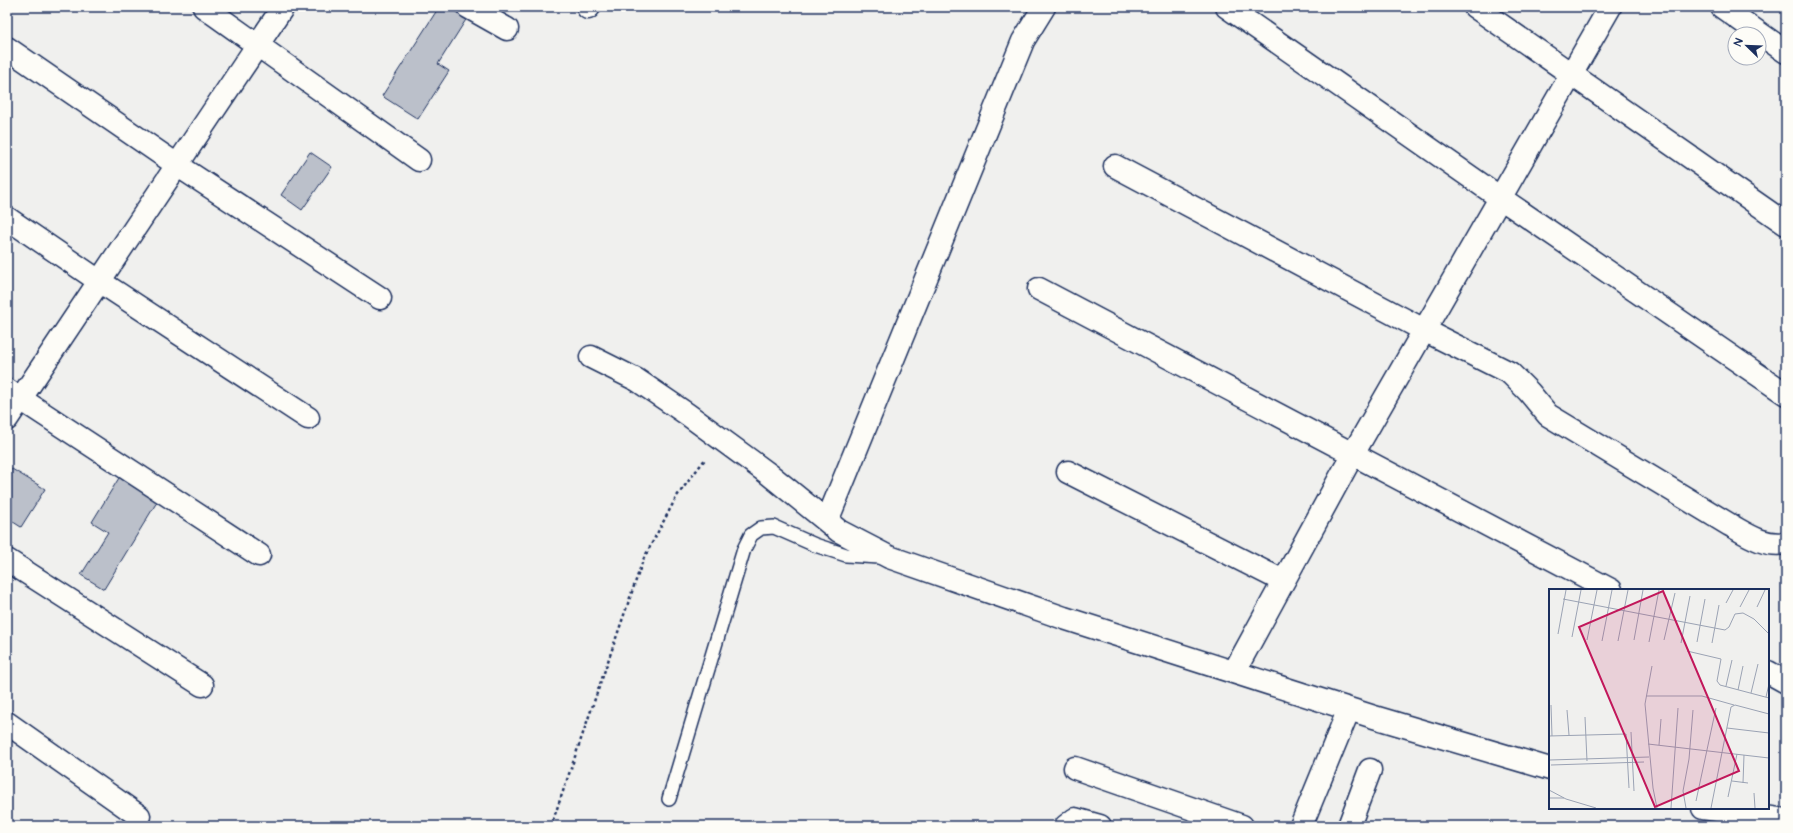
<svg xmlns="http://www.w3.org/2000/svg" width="1793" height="833" font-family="'Architects Daughter',sans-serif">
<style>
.building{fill:#bbc0ca;stroke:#1b2f5e}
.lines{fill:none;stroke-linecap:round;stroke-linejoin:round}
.lane-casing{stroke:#1b2f5e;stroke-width:16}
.street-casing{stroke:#1b2f5e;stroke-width:25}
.path{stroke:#1b2f5e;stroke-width:2.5;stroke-dasharray:3 3;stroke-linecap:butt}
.lane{stroke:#fdfcf7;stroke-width:13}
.street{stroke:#fdfcf7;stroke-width:22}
.inset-road{fill:none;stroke:#9ba3b4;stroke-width:1}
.view{fill:#c2185b;fill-opacity:0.15;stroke:#c2185b;stroke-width:2}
.inset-edge{fill:none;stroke:#1b2f5e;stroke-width:2}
</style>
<rect width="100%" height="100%" fill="#f0f0ee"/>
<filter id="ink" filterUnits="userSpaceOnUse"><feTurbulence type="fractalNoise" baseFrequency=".025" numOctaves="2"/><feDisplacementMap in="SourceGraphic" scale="8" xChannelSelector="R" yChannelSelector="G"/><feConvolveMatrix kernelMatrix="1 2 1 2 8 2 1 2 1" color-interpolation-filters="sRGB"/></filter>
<g filter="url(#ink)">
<!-- building -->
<path class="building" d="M439 7H449L467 18 438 64 449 71 418 119 382 96Z
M310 152 332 167 302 210 281 195Z
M7 466 45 489 21 527 7 518Z
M122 473 160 497 104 589 81 575 108 532 92 522Z"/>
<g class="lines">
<!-- lane casing -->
<g class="lane-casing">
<path id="lane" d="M669 799 744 549 751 535 761 528 774 527 815 545 846 555 879 557"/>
</g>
<!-- street casing -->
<g class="street-casing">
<path id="street" d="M204 7 419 160
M468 7 507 29
M1227 7 1499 197 1786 394
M1475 7 1786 224
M1722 7 1786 52
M588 8 589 7
M7 48 177 165 380 298
M1115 166 1424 330 1510 373 1529 392 1548 415 1730 525C1748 535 1765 547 1786 543
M7 218 99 281 308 418
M1039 289 1611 590
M591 357 637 380 687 414 770 475 839 531 889 557 1064 618 1374 717 1550 769
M7 390 259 555
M7 419 283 7
M1068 472 1283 581
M827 521 1023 41 1044 7
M7 560 202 685
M1234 672 1353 454 1610 7
M1768 672 1786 682
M7 723 139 816
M1075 768 1242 826
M1703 808 1786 820
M1066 826 1075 819 1100 826
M1301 826 1349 709
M1349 826 1370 770"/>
</g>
<!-- path -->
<path class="path" d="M551 826 643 560 677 496 706 458"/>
<!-- lane -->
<use href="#lane" class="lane"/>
<!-- street -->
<use href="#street" class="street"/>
</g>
</g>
<!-- overview -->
<g transform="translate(1549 589)">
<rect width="220" height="220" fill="#f0f0ee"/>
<path class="inset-road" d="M14 10 176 41 180 38 186 25 194 24 205 30 220 45M177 14 184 1M191 18 200 1M208 18 216 1M9 45 17 1M23 48 32 1M38 51 48 1M85 51 94 1M115 51 126 4M53 52 63 1M69 52 79 1M100 53 110 1M148 53 156 10M132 54 141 7M163 54 170 16M138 62 172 70 168 92 171 96 220 109M103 77 96 115 104 199 108 219M177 97 183 71M189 101 194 77M202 104 209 75M97 107H153L185 116M217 108 220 95M2 116 3 147M18 121 20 146M36 128 38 172M178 139 220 144M82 143 85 202M0 147 77 145 80 199M99 155 220 169M110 156 112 130M1 171 100 168M2 176 95 173M183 192 199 194M194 194 195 166M0 201 17 210 47 219M205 204 206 219M179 208 188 165M0 209H15M147 212 167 119M122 219 129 119M137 219 134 202 140 170 144 121M162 219 182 118 186 116 220 125"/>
<path class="view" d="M114 2 190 182 106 218 30 38Z"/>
<rect width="220" height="220" class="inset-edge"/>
</g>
<!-- margin -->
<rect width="1793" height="833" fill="none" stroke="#fdfcf7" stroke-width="24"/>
<rect x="12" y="12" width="1769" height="809" fill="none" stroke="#1b2f5e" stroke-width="1.5" filter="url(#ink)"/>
<!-- north arrow -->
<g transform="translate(1747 46) rotate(293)"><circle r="19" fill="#fdfcf7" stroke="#a3aaba"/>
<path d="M0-3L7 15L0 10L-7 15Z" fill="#1b2f5e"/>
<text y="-6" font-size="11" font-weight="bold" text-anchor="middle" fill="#1b2f5e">N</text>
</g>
</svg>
